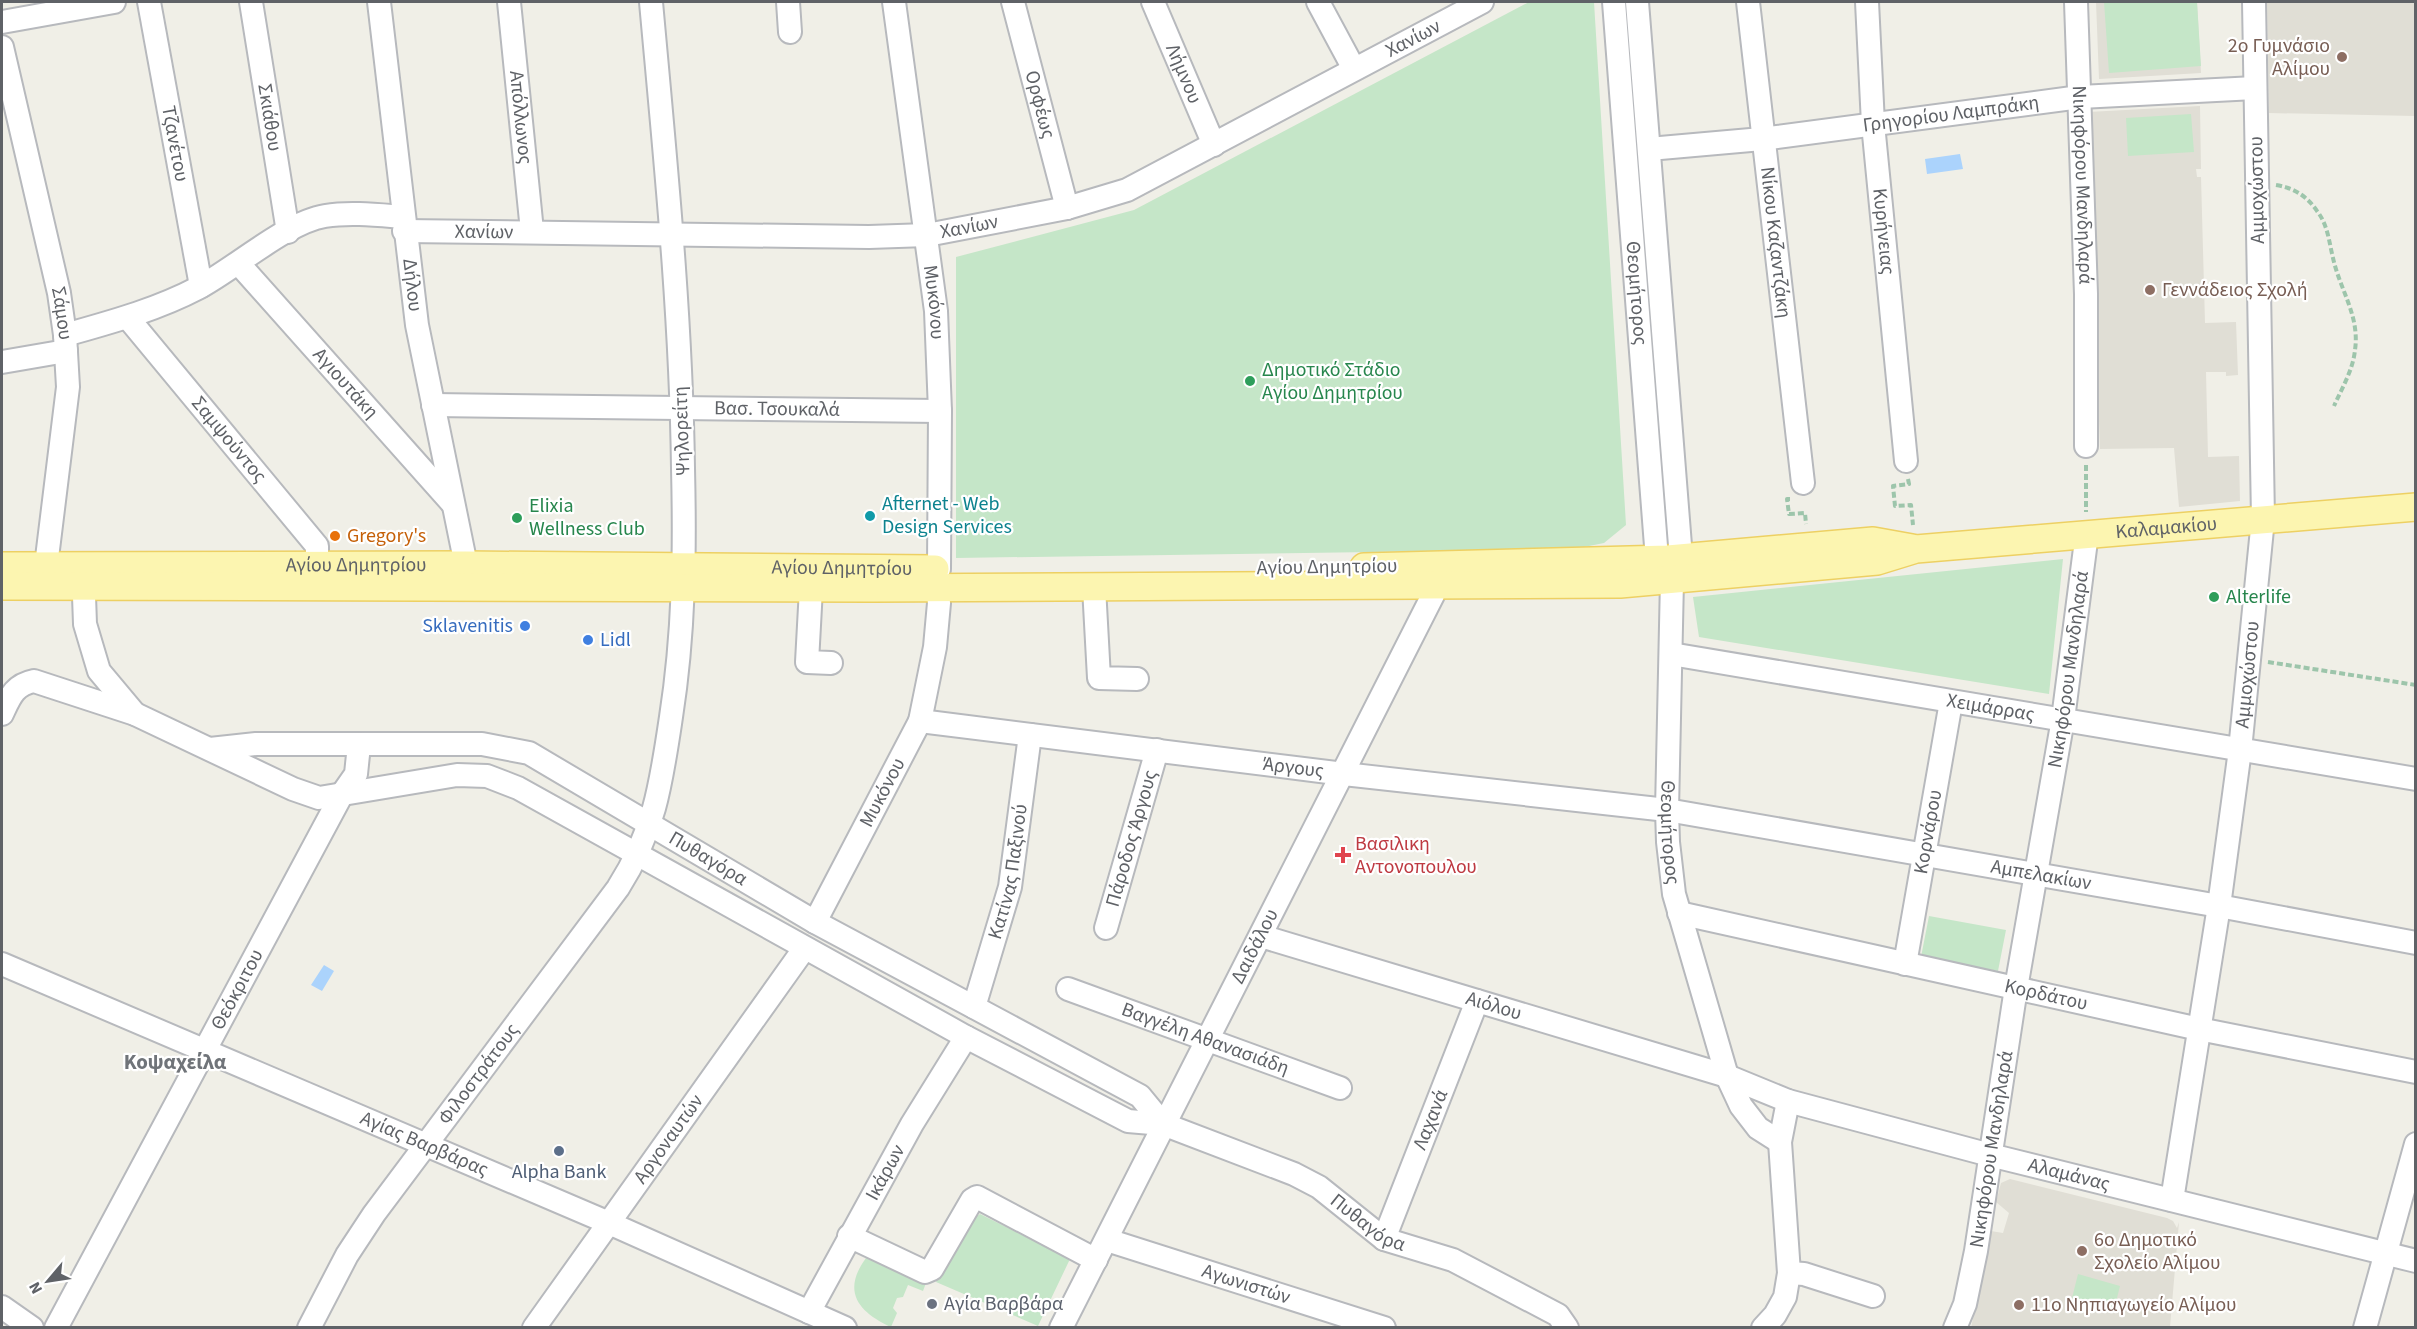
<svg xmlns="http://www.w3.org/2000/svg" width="2417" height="1329" font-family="'Source Sans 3',sans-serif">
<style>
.education{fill:#e0ded5}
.green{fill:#c5e6c8}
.water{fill:#abd3fc}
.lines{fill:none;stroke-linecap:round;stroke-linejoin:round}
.minor-casing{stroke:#b7b9bd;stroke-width:26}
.major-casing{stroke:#edd063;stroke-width:30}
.path{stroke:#9dc5ab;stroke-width:4;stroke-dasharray:6 3;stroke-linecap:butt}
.minor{stroke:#fff;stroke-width:22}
.major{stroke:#fcf5b0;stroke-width:27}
.education-dot{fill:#8d6e63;stroke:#fff;stroke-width:2}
.leisure-dot{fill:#2e9e5b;stroke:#fff;stroke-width:2}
.culture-dot{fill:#0f9aa8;stroke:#fff;stroke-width:2}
.food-dot{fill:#e8710a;stroke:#fff;stroke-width:2}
.shop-dot{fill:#3f7fe0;stroke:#fff;stroke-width:2}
.health-dot{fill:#e0444e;stroke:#fff;stroke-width:2}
.service-dot{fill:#5c6f8a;stroke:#fff;stroke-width:2}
.worship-dot{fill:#6b7280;stroke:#fff;stroke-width:2}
.labels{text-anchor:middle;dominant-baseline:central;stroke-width:4.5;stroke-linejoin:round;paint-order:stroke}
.street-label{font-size:20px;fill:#5f6267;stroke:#fff}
.education-label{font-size:20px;fill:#785e54;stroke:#fff;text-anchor:start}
.leisure-label{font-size:20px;fill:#27864d;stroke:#fff;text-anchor:start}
.culture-label{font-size:20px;fill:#0d838f;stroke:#fff;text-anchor:start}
.food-label{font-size:20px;fill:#c56008;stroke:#fff;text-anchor:start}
.shop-label{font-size:20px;fill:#366cbe;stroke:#fff;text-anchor:end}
.health-label{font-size:20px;fill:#be3a42;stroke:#fff;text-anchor:start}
.service-label{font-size:20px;fill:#4e5e75;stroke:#fff}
.worship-label{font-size:20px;fill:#5b616d;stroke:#fff;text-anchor:start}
.neighbourhood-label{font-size:21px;font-weight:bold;fill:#707479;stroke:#fff}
</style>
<rect width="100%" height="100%" fill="#f0efe7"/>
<!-- education -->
<path class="education" d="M2096 2H2197L2201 73 2099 79Z
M2267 2H2415V116L2269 113Z
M2200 106 2201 169H2196L2197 177H2201L2205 323 2236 322 2238 375 2226 376V372H2206L2208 457 2239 456 2240 501 2179 507 2174 448 2100 449 2088 112Z
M2010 1179 2167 1218 2173 1221 2177 1228 2179 1222 2170 1327 1971 1328 1991 1231 2003 1233 2009 1213 1996 1202 2001 1183Z"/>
<!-- green -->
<path class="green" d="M1529 2H1594L1626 525 1604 543 1574 549 956 558V257L1134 210Z
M2104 2H2197L2201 66 2109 73Z
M2191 114 2194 152 2128 156 2126 118Z
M2063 559 2049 694 1699 637 1693 597Z
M1929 916 2006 930 1998 971 1921 957Z
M980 1214 1070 1259 1038 1326 936 1282 971 1220Z
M873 1257 926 1283 923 1291 908 1285 903 1297 897 1298 893 1308 897 1313 891 1327C859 1312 841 1292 866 1258Z
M2078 1274 2120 1286 2114 1310 2072 1298Z"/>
<!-- water -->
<path class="water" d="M1960 154 1963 169 1927 174 1925 159Z
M324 965 334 971 322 991 311 985Z"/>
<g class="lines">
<!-- minor casing -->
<g class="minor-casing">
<g id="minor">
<path id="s1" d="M149 2 201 286"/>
<path id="s2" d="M251 2 288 232"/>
<path id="s3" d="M379 2 417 325 466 565"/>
<path id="s4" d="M509 2 532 231"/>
<path d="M788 2 790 32"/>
<path id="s5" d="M894 2 936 311 940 411 939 569"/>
<path id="s6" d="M1013 2 1067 208"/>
<path id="s7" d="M1153 2 1214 145"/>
<path d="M1318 2 1354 69"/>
<path id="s8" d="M1614 2 1657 559 1666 571"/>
<path id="s9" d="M1637 2 1681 558 1672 580 1667 810 1668 842 1674 894 1727 1076 1741 1106 1758 1128 1780 1142"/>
<path id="s10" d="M1748 2 1803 483"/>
<path id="s11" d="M1867 2 1873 124 1906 461"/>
<path id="s12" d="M2076 2 2086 294V446"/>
<path d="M2 22 114 2"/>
<path id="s13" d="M2 47 59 293 65 335 68 387 44 582"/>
<path id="s14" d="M1649 149 1762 139 2080 97 2255 88"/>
<path id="s15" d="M404 231 869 237 927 235 1067 208 1127 190 1482 2"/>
<path id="s16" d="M239 264 452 503"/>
<path id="s17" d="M128 318 317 546V565"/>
<path d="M65 335C111 322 156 310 198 288 234 269 287 222 325 216 350 212 377 215 402 217"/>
<path d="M2 362 66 351"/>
<path id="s18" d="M433 405 940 411"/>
<path d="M83 568 85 624 99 671 135 714"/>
<path d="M812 570 807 662 831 663"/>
<path d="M1094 587 1099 678 1137 679"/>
<path id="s19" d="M1671 654 2416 779"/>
<path id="s20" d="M2 714C10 697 14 685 34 681L135 714 293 789 319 798 457 775 487 776 518 788 966 1037 1128 1121 1163 1124 1294 1174 1319 1187 1384 1239 1453 1260 1558 1315 1567 1328"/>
<path id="s21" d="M920 721 1344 774 1667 810 2219 906 2416 943"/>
<path id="s22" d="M210 749 256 744H482L529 753 815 922 1140 1096 1163 1124"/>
<path id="s23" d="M1679 913 2199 1029 2416 1072"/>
<path id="s24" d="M815 922 920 721 935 647 939 603 937 586"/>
<path id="s25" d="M1106 928 1157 750"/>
<path id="s26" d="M1261 936 1727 1076 1788 1101 1990 1155 2416 1261"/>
<path id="s27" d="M2 964 609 1223 845 1328"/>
<path id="s28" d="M1905 964 1951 702"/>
<path id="s29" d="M1068 989 1340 1088"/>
<path id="s30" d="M974 1007 1010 887 1030 735"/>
<path id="s31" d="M2172 1200 2219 906 2240 750 2263 519 2254 2"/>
<path d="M849 1236 925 1272 932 1269 972 1200 977 1197 1096 1260"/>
<path id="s32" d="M1384 1239 1477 1001"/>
<path id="s33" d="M1107 1240 1384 1328"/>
<path d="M1789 1273 1804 1274 1873 1296"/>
<path d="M2 1307 32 1328"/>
<path id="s34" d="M809 1312 912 1124 966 1037"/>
<path id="s35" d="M56 1328 342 794 356 774 359 745"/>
<path id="s36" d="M309 1328 347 1255 374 1214 618 888C655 830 661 784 671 717 684 634 685 552 683 468 681 312 665 157 651 2"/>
<path id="s37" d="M534 1328 804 949"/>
<path id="s38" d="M1061 1328 1433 595 1434 585 1440 570"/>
<path d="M1763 1328 1775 1315 1785 1297 1789 1273 1780 1142 1788 1101"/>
<path id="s39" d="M1955 1328 1965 1304 1976 1251 2016 988 2063 719 2087 533"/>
<path d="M2365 1328 2416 1144"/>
</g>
</g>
<!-- major casing -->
<g class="major-casing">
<g id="major">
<path id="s40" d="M2 566 466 565 935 569"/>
<path d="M1364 567 1668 559 1873 541 1912 548"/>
<path id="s41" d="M2 586 873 588 1620 584 1877 561 1916 549 2416 507"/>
</g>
</g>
<!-- path -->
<path class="path" d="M2276 185C2294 188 2307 196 2317 211 2328 225 2329 242 2333 258 2340 290 2360 316 2355 350 2353 370 2342 388 2334 406
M2086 465V512
M1908 479 1909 484 1893 486 1895 506 1911 505 1913 525
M1790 499H1787L1789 514 1805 513 1806 524
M2268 662 2416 685"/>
<!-- minor -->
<use href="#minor" class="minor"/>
<!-- major -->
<use href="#major" class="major"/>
</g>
<!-- markers -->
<g class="education-dot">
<circle cx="2342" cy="57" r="6"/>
<circle cx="2150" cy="290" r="6"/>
<circle cx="2082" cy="1251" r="6"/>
<circle cx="2019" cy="1305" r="6"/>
</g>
<g class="leisure-dot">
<circle cx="1250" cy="381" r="6"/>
<circle cx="517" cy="518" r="6"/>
<circle cx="2214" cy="597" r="6"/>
</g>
<circle class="culture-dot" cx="870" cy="516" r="6"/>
<circle class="food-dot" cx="335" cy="536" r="6"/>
<g class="shop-dot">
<circle cx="525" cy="626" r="6"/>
<circle cx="588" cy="640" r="6"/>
</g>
<path class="health-dot" d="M1340 846h6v6h6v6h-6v6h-6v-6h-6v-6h6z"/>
<circle class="service-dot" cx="559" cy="1151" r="6"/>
<circle class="worship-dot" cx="932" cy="1304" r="6"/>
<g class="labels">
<!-- street labels -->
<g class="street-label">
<text stroke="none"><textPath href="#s15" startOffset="1052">Χανίων</textPath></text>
<text stroke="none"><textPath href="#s7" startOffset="78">Λήμνου</textPath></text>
<text stroke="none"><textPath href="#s6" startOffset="106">Ορφέως</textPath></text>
<text stroke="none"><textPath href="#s14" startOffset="304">Γρηγορίου Λαμπράκη</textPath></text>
<text stroke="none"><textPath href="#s4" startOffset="116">Απόλλωνος</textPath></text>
<text stroke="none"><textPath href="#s2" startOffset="117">Σκιάθου</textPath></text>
<text stroke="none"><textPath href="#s1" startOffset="144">Τζανέτου</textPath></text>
<text stroke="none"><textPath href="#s12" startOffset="183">Νικηφόρου Μανδηλαρά</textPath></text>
<text transform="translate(2257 190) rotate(-91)">Αμμοχώστου</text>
<text stroke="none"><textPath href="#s15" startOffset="566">Χανίων</textPath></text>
<text stroke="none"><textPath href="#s15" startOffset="80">Χανίων</textPath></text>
<text stroke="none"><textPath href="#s11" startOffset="230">Κυρήνειας</textPath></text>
<text stroke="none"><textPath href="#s10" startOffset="242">Νίκου Καζαντζάκη</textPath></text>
<text stroke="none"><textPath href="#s3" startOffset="285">Δήλου</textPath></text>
<text stroke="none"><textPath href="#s8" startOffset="292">Θεομήτορος</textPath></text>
<text stroke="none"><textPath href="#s5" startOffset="303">Μυκόνου</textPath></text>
<text stroke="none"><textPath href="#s13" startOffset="273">Σάμου</textPath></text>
<text stroke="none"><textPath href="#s16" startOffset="160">Αγιουτάκη</textPath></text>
<text stroke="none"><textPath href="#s18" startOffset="344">Βασ. Τσουκαλά</textPath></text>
<text transform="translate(682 431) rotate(-92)">Ψηλορείτη</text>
<text stroke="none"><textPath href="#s17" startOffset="158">Σαμψούντος</textPath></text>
<text stroke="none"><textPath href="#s41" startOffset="2168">Καλαμακίου</textPath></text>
<text stroke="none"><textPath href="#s40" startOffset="354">Αγίου Δημητρίου</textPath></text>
<text transform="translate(1327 567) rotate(-1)">Αγίου Δημητρίου</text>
<text stroke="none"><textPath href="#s40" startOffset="840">Αγίου Δημητρίου</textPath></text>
<text stroke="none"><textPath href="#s39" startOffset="669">Νικηφόρου Μανδηλαρά</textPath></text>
<text stroke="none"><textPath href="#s31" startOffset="531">Αμμοχώστου</textPath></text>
<text stroke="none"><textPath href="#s19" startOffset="324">Χειμάρρας</textPath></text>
<text stroke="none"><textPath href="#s21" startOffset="376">Άργους</textPath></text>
<text stroke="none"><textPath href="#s24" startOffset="146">Μυκόνου</textPath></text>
<text stroke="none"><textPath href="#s9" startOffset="834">Θεομήτορος</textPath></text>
<text stroke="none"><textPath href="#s28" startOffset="134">Κορνάρου</textPath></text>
<text stroke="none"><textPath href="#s25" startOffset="93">Πάροδος Άργους</textPath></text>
<text stroke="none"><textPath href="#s22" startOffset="528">Πυθαγόρα</textPath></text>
<text stroke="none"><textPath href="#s30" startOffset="140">Κατίνας Παξινού</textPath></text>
<text stroke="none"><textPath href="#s21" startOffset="1132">Αμπελακίων</textPath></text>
<text stroke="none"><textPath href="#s38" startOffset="428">Δαιδάλου</textPath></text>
<text stroke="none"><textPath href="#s35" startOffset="384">Θεόκριτου</textPath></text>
<text stroke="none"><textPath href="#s23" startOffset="376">Κορδάτου</textPath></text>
<text stroke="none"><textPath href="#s26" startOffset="243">Αιόλου</textPath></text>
<text stroke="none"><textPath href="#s29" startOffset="146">Βαγγέλη Αθανασιάδη</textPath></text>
<text stroke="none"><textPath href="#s36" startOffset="306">Φιλοστράτους</textPath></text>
<text stroke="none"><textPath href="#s32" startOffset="128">Λαχανά</textPath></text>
<text stroke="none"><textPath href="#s37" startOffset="232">Αργοναυτών</textPath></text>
<text stroke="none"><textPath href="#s27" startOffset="459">Αγίας Βαρβάρας</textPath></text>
<text stroke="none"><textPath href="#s39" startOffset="183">Νικηφόρου Μανδηλαρά</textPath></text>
<text stroke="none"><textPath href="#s34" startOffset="159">Ικάρων</textPath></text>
<text stroke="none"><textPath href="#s26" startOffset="843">Αλαμάνας</textPath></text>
<text stroke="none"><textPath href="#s20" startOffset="1520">Πυθαγόρα</textPath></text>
<text stroke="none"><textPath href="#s33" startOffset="146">Αγωνιστών</textPath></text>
</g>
<!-- education labels -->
<g class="education-label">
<text x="2330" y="46" text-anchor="end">2ο Γυμνάσιο<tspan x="2330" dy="23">Αλίμου</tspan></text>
<text x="2162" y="290">Γεννάδειος Σχολή</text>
<text x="2094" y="1240">6ο Δημοτικό<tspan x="2094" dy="23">Σχολείο Αλίμου</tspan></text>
<text x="2031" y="1305">11ο Νηπιαγωγείο Αλίμου</text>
</g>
<!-- leisure labels -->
<g class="leisure-label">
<text x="1262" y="370">Δημοτικό Στάδιο<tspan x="1262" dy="23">Αγίου Δημητρίου</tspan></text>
<text x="529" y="506">Elixia<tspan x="529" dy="23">Wellness Club</tspan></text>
<text x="2226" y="597">Alterlife</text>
</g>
<!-- culture labels -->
<g class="culture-label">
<text x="882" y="504">Afternet - Web<tspan x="882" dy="23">Design Services</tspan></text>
</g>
<!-- food labels -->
<g class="food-label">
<text x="347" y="536">Gregory's</text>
</g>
<!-- shop labels -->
<g class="shop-label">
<text x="513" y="626">Sklavenitis</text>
<text x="600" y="640" text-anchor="start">Lidl</text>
</g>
<!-- health labels -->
<g class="health-label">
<text x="1355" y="844">Βασιλικη<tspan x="1355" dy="23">Αντονοπουλου</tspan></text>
</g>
<!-- service labels -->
<g class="service-label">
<text x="559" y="1172">Alpha Bank</text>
</g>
<!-- worship labels -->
<g class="worship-label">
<text x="944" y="1304">Αγία Βαρβάρα</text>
</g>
<!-- neighbourhood labels -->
<g class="neighbourhood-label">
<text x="175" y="1062">Κοψαχείλα</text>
</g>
</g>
<!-- border -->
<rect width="2417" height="1329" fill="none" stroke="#5f6267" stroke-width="6"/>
<!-- north arrow -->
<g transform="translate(48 1281) rotate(241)" stroke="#ffffff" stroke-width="4.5" paint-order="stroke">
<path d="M0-4.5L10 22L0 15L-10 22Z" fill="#5f6267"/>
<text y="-9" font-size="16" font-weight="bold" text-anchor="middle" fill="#5f6267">N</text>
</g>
</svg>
